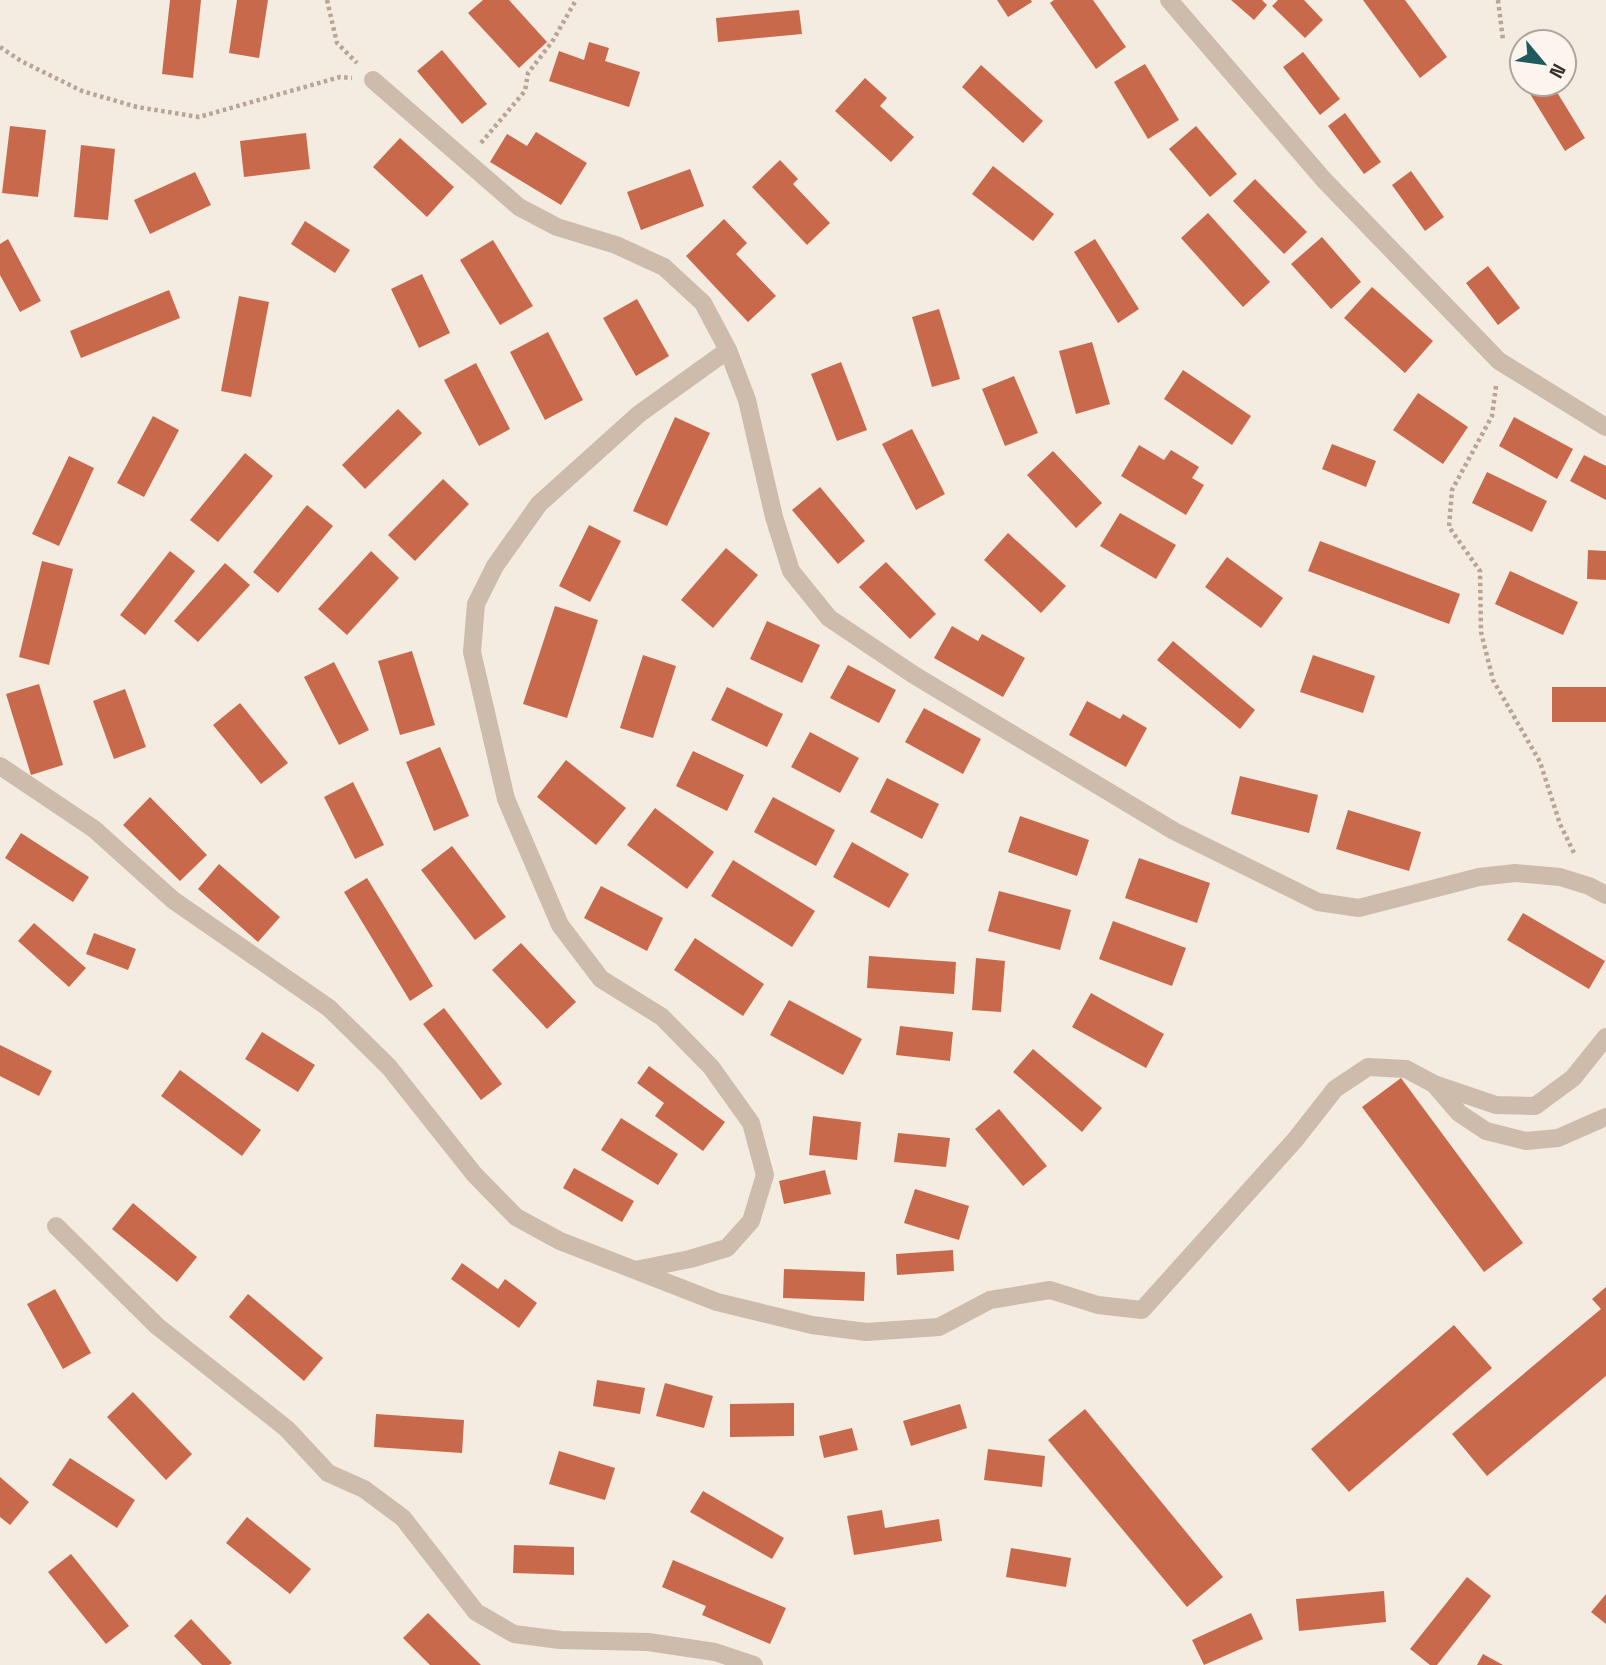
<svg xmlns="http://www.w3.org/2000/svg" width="1606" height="1665" font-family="'Space Grotesk',sans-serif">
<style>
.building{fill:#c8694b}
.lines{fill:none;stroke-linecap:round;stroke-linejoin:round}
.path{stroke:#b9a596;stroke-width:4.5;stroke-dasharray:3.5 3.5;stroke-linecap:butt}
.street{stroke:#cdbbac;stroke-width:18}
</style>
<rect width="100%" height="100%" fill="#f4ebe1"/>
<!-- building -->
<path class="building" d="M170 0H201L193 78 162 74Z
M237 0H268L259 58 229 53Z
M483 0H509L547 42 519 68 468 13Z
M997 0H1031L1032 2 1008 17Z
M1054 0H1093L1126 47 1096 69 1050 3Z
M1231 0H1262L1267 5 1254 20Z
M1278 0H1304L1323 20 1305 38 1272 6Z
M1363 0H1405L1447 57 1420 78Z
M799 10 802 34 718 42 716 18Z
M589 42 609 48 605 61 640 72 629 107 549 81 559 51 584 60Z
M442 50 487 104 462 124 417 71Z
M1303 52 1340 99 1320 115 1283 67Z
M1145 64 1179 120 1148 139 1114 82Z
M981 65 1043 121 1023 143 962 87Z
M865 78 887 98 880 106 914 137 891 162 835 111Z
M1524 84H1552L1585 138 1565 151Z
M1345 113 1381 162 1364 174 1328 126Z
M10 126 46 130 38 197 2 193Z
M1196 126 1237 174 1210 197 1169 149Z
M536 132 587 163 561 205 490 162 507 134 527 146Z
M306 133 310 169 244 177 240 141Z
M400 138 454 187 427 217 373 167Z
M81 145 115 149 108 220 74 217Z
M780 160 798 179 793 184 830 223 807 245 752 187Z
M993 166 1054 214 1033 241 972 194Z
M690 169 704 206 641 230 627 192Z
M1411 171 1444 217 1425 231 1392 185Z
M195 172 211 205 150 234 134 200Z
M1255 179 1307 232 1284 254 1233 201Z
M1208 213 1270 282 1243 307 1181 238Z
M724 219 747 243 736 254 776 296 748 322 686 256Z
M305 221 350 250 335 273 291 244Z
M1322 237 1361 282 1331 309 1291 264Z
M8 239 41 301 20 312 0 275V244Z
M1095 239 1139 309 1118 323 1074 252Z
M493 240 533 306 500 325 460 260Z
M1488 266 1520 308 1498 325 1466 283Z
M422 274 450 333 419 348 391 289Z
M1372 287 1433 341 1405 373 1344 318Z
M169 290 180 318 81 358 70 331Z
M239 296 269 302 251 397 221 391Z
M637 299 669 356 636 376 603 318Z
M939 309 960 379 932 387 912 317Z
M548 332 583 400 545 420 510 352Z
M1092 342 1110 404 1076 414 1059 351Z
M841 362 867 430 837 441 811 374Z
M476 363 510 429 479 446 444 380Z
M1183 370 1251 416 1232 445 1164 399Z
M1014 376 1038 433 1005 446 982 389Z
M1418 393 1468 427 1443 464 1393 430Z
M398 409 422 433 365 489 342 465Z
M153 416 179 430 144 497 117 483Z
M675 417 710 433 667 526 633 511Z
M1514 417 1573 449 1557 479 1499 446Z
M912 429 945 494 916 510 882 444Z
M1332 444 1376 461 1366 487 1322 469Z
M1139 445 1164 460 1171 450 1199 467 1192 478 1204 485 1186 515 1121 476Z
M1053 451 1102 503 1076 528 1027 475Z
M245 453 273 476 218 542 190 520Z
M1584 455 1606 466V500L1570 481Z
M69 456 94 468 59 546 32 534Z
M1487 472 1547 501 1532 532 1472 503Z
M443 479 469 504 415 561 388 535Z
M820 487 865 541 838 564 792 510Z
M307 505 333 526 278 593 253 572Z
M1120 513 1176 545 1156 579 1100 546Z
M589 525 621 541 590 602 559 586Z
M1008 533 1066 586 1041 613 984 560Z
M1320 541 1460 594 1449 624 1308 571Z
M726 548 758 575 713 628 681 600Z
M1588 550 1606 551V580L1587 579Z
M170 551 195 571 145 635 120 615Z
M371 551 399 578 347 635 318 609Z
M1227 557 1283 598 1261 628 1205 587Z
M42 561 73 569 49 665 19 657Z
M886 562 936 614 910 639 859 587Z
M225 563 250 585 198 642 174 621Z
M1510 571 1578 602 1563 635 1495 604Z
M555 606 598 620 567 718 523 704Z
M767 621 820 645 802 683 750 659Z
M952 626 978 641 982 634 1025 658 1003 697 934 658Z
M1173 641 1255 710 1240 729 1157 660Z
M412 651 435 725 400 735 378 661Z
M643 655 676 666 653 738 620 728Z
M1313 655 1375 676 1363 713 1300 692Z
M334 662 369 730 339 745 304 677Z
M848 665 896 690 879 723 830 698Z
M39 684 63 765 31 775 6 694Z
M727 687 783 714 767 747 711 720Z
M1552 687H1606V722H1552Z
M125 689 146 747 114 759 93 701Z
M1087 701 1120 719 1123 714 1147 728 1126 767 1069 735Z
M240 703 288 763 261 784 213 725Z
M924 708 981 739 963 774 905 742Z
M810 732 859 758 840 793 791 767Z
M440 747 469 816 434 831 406 762Z
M693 751 744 775 727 811 676 786Z
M566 760 626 808 596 845 537 797Z
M1240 776 1318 795 1309 833 1231 814Z
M887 778 939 804 922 839 870 812Z
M353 782 384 845 355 859 324 797Z
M150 797 207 855 180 881 123 825Z
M773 797 835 830 816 866 754 832Z
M655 808 714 852 687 889 627 845Z
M1348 810 1421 832 1409 871 1336 849Z
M1020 816 1089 840 1077 876 1008 852Z
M21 833 89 877 73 902 5 858Z
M852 842 909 874 889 908 833 877Z
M452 846 506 917 475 940 421 870Z
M1139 858 1210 883 1197 923 1125 898Z
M733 860 815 911 792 947 711 896Z
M219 864 280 917 258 942 198 889Z
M367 878 433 986 410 1001 344 892Z
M601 886 663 918 647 951 584 918Z
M999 891 1071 910 1060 950 988 931Z
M1523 913 1605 961 1589 989 1507 940Z
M1113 921 1186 948 1172 986 1099 959Z
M34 923 86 968 69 987 18 941Z
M94 933 136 949 128 970 86 954Z
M695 938 764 984 743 1016 674 970Z
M521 943 576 1002 547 1029 492 970Z
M869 956 956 962 954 994 867 988Z
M976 958 1005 961 1001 1012 972 1010Z
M1091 993 1164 1034 1146 1068 1072 1027Z
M789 1000 862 1039 843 1075 770 1035Z
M444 1008 502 1084 481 1100 423 1024Z
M900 1026 953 1032 950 1061 896 1055Z
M262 1032 315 1065 298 1092 245 1059Z
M0 1045 52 1071 39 1096 0 1076Z
M1033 1049 1102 1108 1082 1132 1013 1072Z
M649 1066 725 1122 703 1151 655 1116 664 1103 637 1083Z
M180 1070 261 1130 242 1156 161 1096Z
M1401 1078 1523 1243 1484 1272 1362 1107Z
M999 1109 1047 1166 1023 1186 975 1129Z
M813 1116 861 1122 857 1160 809 1155Z
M621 1118 678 1154 658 1185 601 1150Z
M898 1133 950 1138 946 1167 894 1162Z
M574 1168 634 1201 622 1222 563 1188Z
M825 1170 831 1194 784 1204 779 1181Z
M915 1189 969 1206 959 1240 904 1223Z
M133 1203 197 1257 177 1282 112 1229Z
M953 1250 954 1271 897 1275 896 1254Z
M462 1263 498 1289 505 1279 537 1303 519 1328 451 1279Z
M784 1269 865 1272 864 1301 783 1298Z
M1606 1287V1376L1487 1476 1452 1434 1601 1309 1592 1299Z
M55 1289 91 1353 63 1369 27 1304Z
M248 1294 323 1358 304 1381 229 1317Z
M1454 1325 1492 1368 1349 1492 1311 1449Z
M597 1380 645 1388 640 1414 593 1406Z
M665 1383 713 1396 704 1428 656 1416Z
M133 1392 192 1454 166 1480 107 1417Z
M794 1403V1436L730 1437V1404Z
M960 1404 967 1428 911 1446 903 1421Z
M1085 1409 1223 1577 1187 1607 1048 1440Z
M376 1414 464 1420 462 1453 374 1447Z
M852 1428 858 1450 824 1458 819 1436Z
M988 1449 1045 1456 1042 1487 984 1480Z
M559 1451 615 1468 605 1500 549 1484Z
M70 1458 135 1500 117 1528 52 1485Z
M0 1477 29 1502 10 1525 0 1517Z
M703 1491 784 1538 772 1559 690 1512Z
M882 1510 885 1528 939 1519 942 1541 854 1555 847 1516Z
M247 1517 311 1569 290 1594 226 1543Z
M514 1545 574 1547V1575L513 1573Z
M1011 1548 1071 1558 1066 1587 1006 1577Z
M71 1554 129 1626 106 1644 48 1572Z
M673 1560 786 1608 770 1644 702 1615 706 1606 662 1587Z
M1467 1577 1491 1596 1437 1665H1430L1410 1649Z
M1384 1591 1386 1622 1299 1631 1296 1599Z
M1606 1594V1624L1591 1612Z
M428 1613 481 1665H430L403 1638Z
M1251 1613 1263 1639 1204 1665 1192 1640Z
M191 1619 232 1663 229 1665H202L174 1636Z
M1483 1654 1503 1665H1477Z"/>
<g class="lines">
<!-- path -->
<path class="path" d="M327 0 337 43 357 63
M1498 0 1503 40
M0 47 21 61 82 91 137 107 199 117 340 77 352 78
M481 143 525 91 528 73 552 42 576 0
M1496 386 1492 416 1452 490 1449 527 1480 571 1481 632 1493 680 1540 762 1560 824 1575 855"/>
<!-- street -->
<path class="street" d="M1169 0 1324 180 1499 361 1606 427
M373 80 519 207 557 227 616 245 664 267 703 303 728 350 747 400 774 517 791 571 829 618 914 675 1174 831 1318 902 1359 908 1479 877 1515 873 1560 877 1589 886 1606 895
M0 766 94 829 173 900 329 1008 389 1067 474 1174 516 1217 560 1241 717 1302 812 1325 866 1332 939 1327 990 1300 1050 1290 1098 1305 1142 1310 1295 1140 1335 1089 1368 1067 1406 1069 1434 1084 1459 1113 1486 1131 1526 1141 1558 1138 1606 1117
M1434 1084 1496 1105 1535 1106 1573 1078 1606 1037
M56 1226 157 1326 287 1429 328 1473 364 1489 403 1518 476 1612 514 1634 560 1640 648 1642 715 1652 754 1665
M635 1270 690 1259 727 1248 751 1221 765 1175 751 1123 711 1067 662 1017 601 979 560 925 506 799 472 652 476 604 495 566 539 504 639 414 728 350"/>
</g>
<!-- north arrow -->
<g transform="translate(1543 63) rotate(119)"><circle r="33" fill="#fbf5ee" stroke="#aea6a0" stroke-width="2"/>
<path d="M0-5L12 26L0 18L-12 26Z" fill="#1f5a5e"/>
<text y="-10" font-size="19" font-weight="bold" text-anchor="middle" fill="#3b302b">N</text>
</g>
</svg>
